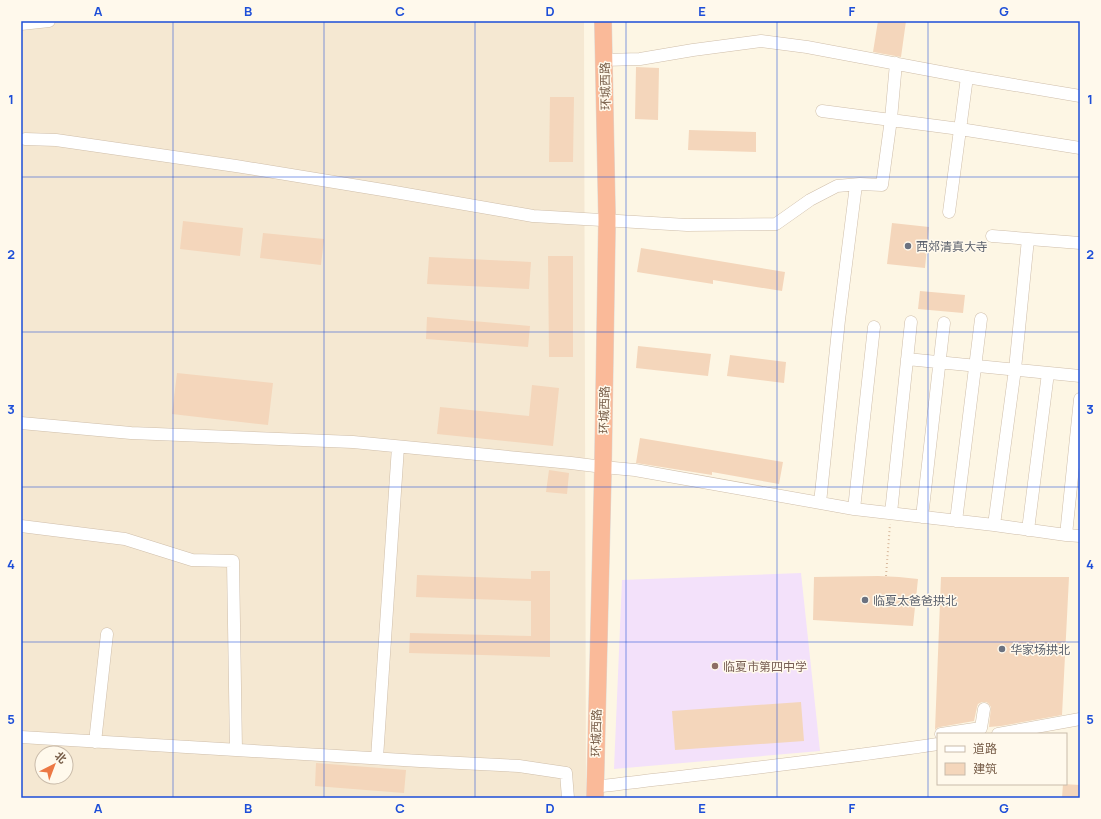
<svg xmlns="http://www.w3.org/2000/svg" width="1101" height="819" font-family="Manrope,'Noto Sans SC',sans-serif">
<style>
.residential{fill:#f5e8d2;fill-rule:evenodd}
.education{fill:#f3e1fa}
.building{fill:#f4d6bb}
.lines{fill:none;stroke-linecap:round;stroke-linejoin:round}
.minor-casing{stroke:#cfbeaa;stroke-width:13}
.highway-casing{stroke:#ded8d3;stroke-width:18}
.path{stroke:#d9ba9e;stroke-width:2;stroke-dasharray:1 3;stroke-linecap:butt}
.minor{stroke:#fff;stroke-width:12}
.highway{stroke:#faba99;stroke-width:17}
.grid{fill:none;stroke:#1d4ed8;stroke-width:1;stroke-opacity:0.55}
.worship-dot{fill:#6b7280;stroke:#fff9ec;stroke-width:1.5}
.education-dot{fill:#8d6e63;stroke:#fff9ec;stroke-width:1.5}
.labels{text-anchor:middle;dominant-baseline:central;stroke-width:3;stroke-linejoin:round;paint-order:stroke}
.street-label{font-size:12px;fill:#775d48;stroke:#fff9ec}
.worship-label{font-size:12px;fill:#5b616d;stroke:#fff9ec;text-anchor:start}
.education-label{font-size:12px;fill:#785e54;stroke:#fff9ec;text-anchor:start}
.neatline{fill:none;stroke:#1d4ed8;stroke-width:1.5}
.grid-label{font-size:13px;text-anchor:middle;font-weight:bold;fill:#1d4ed8}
</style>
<rect width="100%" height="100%" fill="#fdf6e4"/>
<!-- residential -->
<path class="residential" d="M21 21H584L586 798H21ZM42 753H66V777H42Z"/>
<!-- education -->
<path class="education" d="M801 573 820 751 614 769 622 580Z"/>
<!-- building -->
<path class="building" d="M878 21H906L901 57 873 52Z
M636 67 659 68 658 120 635 119Z
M550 97H574L573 162H549Z
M689 130 756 132V152L688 150Z
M183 221 243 228 240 256 180 249Z
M892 223 929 227 925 268 887 264Z
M263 233 324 239 321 265 260 258Z
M641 248 785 272 782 291 713 280V284L637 272Z
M548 256H573V357H549Z
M429 257 531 262 529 289 427 284Z
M920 291 965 295 963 313 918 309Z
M427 317 530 326 528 347 426 339Z
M638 346 711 354 708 376 636 368Z
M730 355 786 362 784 383 727 376Z
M177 373 273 383 268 425 172 414Z
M532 385 559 388 553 446 437 434 440 407 529 416Z
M640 438 783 462 779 484 712 472V475L636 463Z
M549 470 569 473 567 494 546 492Z
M531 571H550V657L409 653 410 633 531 636V601L416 597 417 575 531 579Z
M878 576 899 577 918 579 913 626 813 620 814 577Z
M941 577H1069L1062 715 1001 726 989 727 991 707 988 703 986 702H982L978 704 977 707 974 721 940 727 937 728 935 730Z
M801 702 804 741 675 750 672 711Z
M316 763 406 770 404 793 315 786Z
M1063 784 1080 785V798H1062Z"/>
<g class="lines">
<!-- minor casing -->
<g class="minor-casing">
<path id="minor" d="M21 24 49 21
M604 60 640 59 693 50 761 41 807 47 967 77 1080 96
M822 111 960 129 1080 148
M25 139 56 140 236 166 389 191 533 216 687 225 776 224 810 200 837 186 860 184 882 185 891 119 896 63
M949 212 967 77
M992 236 1080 243
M907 359 1080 376
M21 423 131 433 353 442 571 463 603 467 635 470 854 509 994 525 1066 535 1080 536
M820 503 839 320 856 185
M854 509 874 327
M891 513 911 322
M922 517 944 323
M956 521 981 319
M994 525 1015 369 1028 239
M21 526 125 539 192 560 233 561 236 750
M1028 530 1048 373
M1066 535 1080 399
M941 734 981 728 984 709
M998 734 1080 719
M21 737 420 761 519 766 566 773 568 798
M95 742 107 634
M377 758 398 447
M595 787C709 773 824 761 938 744"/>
</g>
<!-- highway casing -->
<g class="highway-casing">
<path id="highway" d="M595 798 603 467 607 220 603 21"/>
</g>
<!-- path -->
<path class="path" d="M886 576 890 524"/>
<!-- minor -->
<use href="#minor" class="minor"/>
<!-- highway -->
<use href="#highway" class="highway"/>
</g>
<!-- grid -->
<path class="grid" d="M173 21V798M324 21V798M475 21V798M626 21V798M777 21V798M928 21V798M21 177H1080M21 332H1080M21 487H1080M21 642H1080"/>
<!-- markers -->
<g class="worship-dot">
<circle cx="908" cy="246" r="4"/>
<circle cx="865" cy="600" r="4"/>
<circle cx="1002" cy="649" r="4"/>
</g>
<circle class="education-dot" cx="715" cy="666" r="4"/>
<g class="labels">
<!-- street labels -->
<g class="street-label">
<text transform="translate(605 86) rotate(-91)">环城西路</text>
<text transform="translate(604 410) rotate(-89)">环城西路</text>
<text transform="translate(596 733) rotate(-89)">环城西路</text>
</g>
<!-- worship labels -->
<g class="worship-label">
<text x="916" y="246">西郊清真大寺</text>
<text x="873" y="600">临夏太爸爸拱北</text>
<text x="1010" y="649">华家场拱北</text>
</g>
<!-- education labels -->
<g class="education-label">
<text x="723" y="666">临夏市第四中学</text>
</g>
</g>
<!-- border -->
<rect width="1101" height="819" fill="none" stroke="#fff9ec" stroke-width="44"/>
<!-- legend -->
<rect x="937" y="733" width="130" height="52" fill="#fff9ec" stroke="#c9bbaa"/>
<rect x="945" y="746" width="20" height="6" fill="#ffffff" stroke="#c9bbaa"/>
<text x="973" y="753" font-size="12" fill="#775d48">道路</text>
<rect x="945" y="763" width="20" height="12" fill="#f4d6bb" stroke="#c9bbaa"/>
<text x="973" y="773" font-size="12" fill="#775d48">建筑</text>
<!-- north arrow -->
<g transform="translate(54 765) rotate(42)"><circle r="19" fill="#fff9ec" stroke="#c9bbaa"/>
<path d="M0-3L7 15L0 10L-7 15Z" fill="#ec7844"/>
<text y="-6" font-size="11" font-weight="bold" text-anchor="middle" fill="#775d48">北</text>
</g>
<rect x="22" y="22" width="1057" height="775" class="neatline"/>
<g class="grid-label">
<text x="98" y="16">A</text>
<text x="248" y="16">B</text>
<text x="400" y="16">C</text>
<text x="550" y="16">D</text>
<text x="702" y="16">E</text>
<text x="852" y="16">F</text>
<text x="1004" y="16">G</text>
<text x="11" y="104">1</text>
<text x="1090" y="104">1</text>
<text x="11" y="259">2</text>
<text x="1090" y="259">2</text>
<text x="11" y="414">3</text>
<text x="1090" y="414">3</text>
<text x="11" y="569">4</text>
<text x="1090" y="569">4</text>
<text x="11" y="724">5</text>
<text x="1090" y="724">5</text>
<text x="98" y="813">A</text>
<text x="248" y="813">B</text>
<text x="400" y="813">C</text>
<text x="550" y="813">D</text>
<text x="702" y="813">E</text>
<text x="852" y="813">F</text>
<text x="1004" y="813">G</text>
</g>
</svg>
